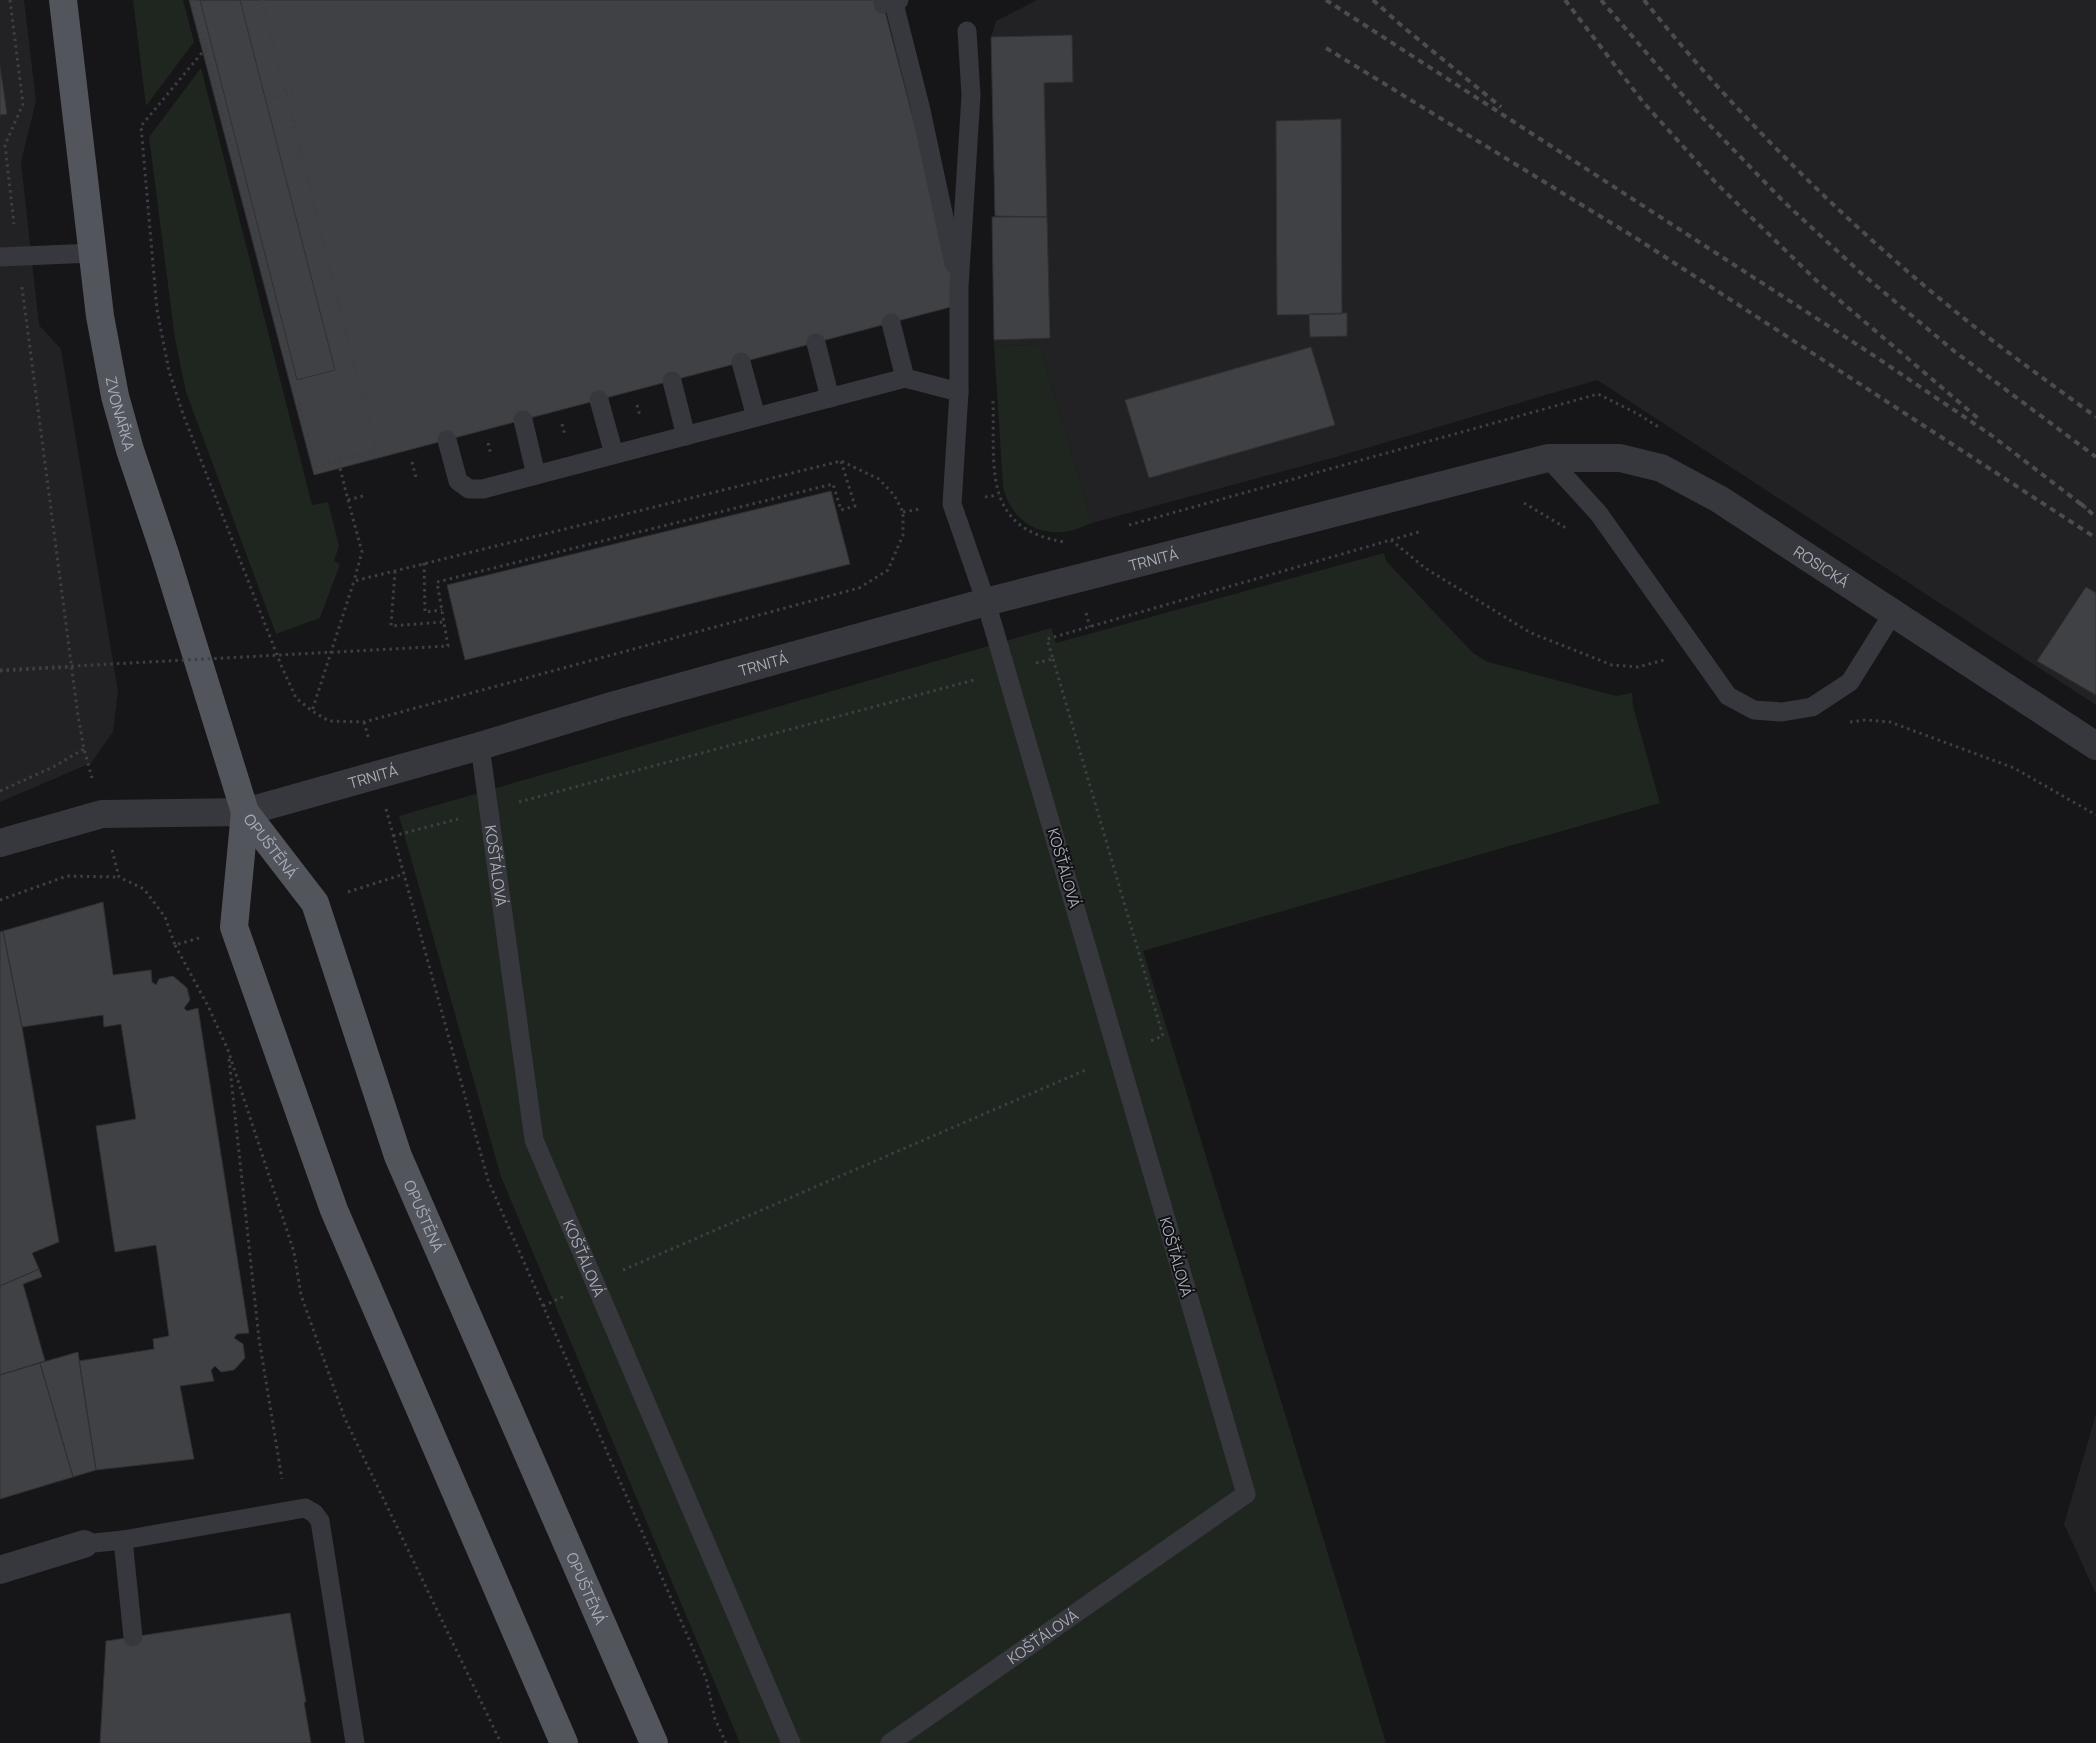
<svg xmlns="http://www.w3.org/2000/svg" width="2096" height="1743" font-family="Manrope,sans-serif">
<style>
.built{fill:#222225}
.green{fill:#1e261f}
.building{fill:#404145;stroke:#303034}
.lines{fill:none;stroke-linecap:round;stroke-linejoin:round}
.path{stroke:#3d3f44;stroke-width:3;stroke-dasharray:2.5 4;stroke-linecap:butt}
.service{stroke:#37383d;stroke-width:19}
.minor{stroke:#37383d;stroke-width:28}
.primary{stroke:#53555c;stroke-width:28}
.rail{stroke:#4a4c52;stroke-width:4;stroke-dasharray:6 5;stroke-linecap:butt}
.path-bridge{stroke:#3d3f44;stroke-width:3;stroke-dasharray:2.5 4;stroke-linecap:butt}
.service-bridge{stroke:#37383d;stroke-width:19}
.labels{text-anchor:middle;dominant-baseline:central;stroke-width:4;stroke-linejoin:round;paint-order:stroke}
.street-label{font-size:15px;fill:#a8adb8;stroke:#111113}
</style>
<rect width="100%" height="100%" fill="#161618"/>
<!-- built -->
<path class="built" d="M0 0H24L36 101 21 162 39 325 61 349 118 691 113 732 91 763 0 802Z
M1037 0H2096V705L1597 380 1343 455 1092 523 1040 346 994 345 992 217 995 216 991 37 996 21Z
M2096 1414V1594L2064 1524Z"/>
<!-- green -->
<path class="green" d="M133 0H183L194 42 146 106Z
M201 68 312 505 328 502 339 546 334 561 340 564 320 618 276 634 186 392 175 339 149 137Z
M994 345 1040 346 1092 523C1083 526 1072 532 1062 532 1031 534 1009 515 1003 486Z
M1384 553 1386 561 1473 653 1488 662 1616 696 1632 693 1633 706 1660 803 1143 951 1386 1743H740L501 1177 399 816 1051 628 1056 643Z"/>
<!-- building -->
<path class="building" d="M189 0H882L962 304 314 475Z
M200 0H240L335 370 297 380Z
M1072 35 1073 82 1044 83 1047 217 995 216 991 37Z
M0 66 7 114 0 115Z
M1341 119 1342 314 1277 315 1276 121Z
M992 217H1047L1050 338 994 340Z
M1347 313V336L1310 337 1309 314Z
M1311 347 1335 425 1149 478 1125 400Z
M831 491 850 564 465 660 447 585Z
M2086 587 2096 593V695L2037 661Z
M103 902 113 975 151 970 152 982 156 985 159 979 173 976 187 988 190 1000 184 1008 187 1011 198 1008 249 1333 237 1334 234 1338 243 1344 245 1358 234 1370 221 1372 215 1366 211 1370 214 1381 180 1386 194 1459 96 1470 79 1361 154 1349 153 1339 169 1336 156 1245 115 1252 96 1126 136 1119 121 1024 104 1027 103 1015 22 1027 3 931Z
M3 931 22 1027 59 1242 32 1253 39 1269 0 1286V932Z
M39 1269 42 1277 23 1284 45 1361 0 1375V1286Z
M78 1352 96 1470 73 1477 40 1363Z
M40 1363 73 1477 0 1499V1375Z
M290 1613 306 1702H304L311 1743H100L106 1641Z"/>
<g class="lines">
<!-- path -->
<path class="path" d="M10 0 23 104 5 145 14 224
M193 0 316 466 338 460 348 500 363 496
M262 0 376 450 338 460
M206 48 141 126 157 310 169 371 183 414 281 665 296 698 312 711 329 721 364 722 859 588 888 570 903 535V512L894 495 879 479 841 461 354 581 312 711
M266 99 306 89
M277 145 297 140
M22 287 78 716 84 749 92 778
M993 401C995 467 981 529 1065 542
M637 405 640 416
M562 424 565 435
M488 443 491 455
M412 462 417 481
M985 497 998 495
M348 500 362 552 354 581
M1524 503 1566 528
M903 512 920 509
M1129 525 1598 394 1638 414 1660 428
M1391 540 1425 568 1531 633 1612 665 1638 667 1664 660
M424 563 425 612 442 610
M395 571 391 626 444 622
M437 582 833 484 841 510 855 506 841 461
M1086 613 1090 627
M1053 659 1163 1036 1148 1042
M1036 663 1053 659 1047 639 1422 531
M0 671 73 667
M364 722 369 740
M1850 722 1865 720 1890 722 2014 768 2096 815
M0 791 53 767 84 749
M519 802 974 680
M386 809 488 1180 706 1678 715 1719 726 1743
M393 836 458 819
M112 850 119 877 144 889 165 917 175 945 199 938
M348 892 404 874
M0 900 67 876 119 877
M175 945 208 1006 228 1050 294 1252 301 1295 345 1419 501 1743
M229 1059 259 1339 282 1479
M623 1270 1088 1069
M543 1306 565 1296"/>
<!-- service -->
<g class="service">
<path d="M893 0 920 106 954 264"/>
<path d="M0 257 93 253"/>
<path d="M891 323 905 378"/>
<path d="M816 343 830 398"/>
<path d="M741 362 756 417"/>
<path d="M672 381 686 436"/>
<path d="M599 400 614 454"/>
<path d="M523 420 536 475"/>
<path d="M447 440 458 481 469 489H483L905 378 959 392"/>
<path d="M1548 458 1599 514 1728 696 1754 710 1782 712 1812 707 1850 682 1893 613"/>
<path id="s1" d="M480 746 534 1140 791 1743"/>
<path d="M123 1540 133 1637"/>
<path d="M84 1544 123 1540 305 1508 314 1513 320 1521 355 1743"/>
<path id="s2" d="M890 1743 1246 1494 986 602 952 504 959 392V287L971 95 967 31"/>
</g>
<!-- minor -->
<g class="minor">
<path id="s3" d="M0 843 102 814 245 812 480 746 615 705 986 602 1548 458H1620L1661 468 1719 499 2096 746"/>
<path d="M0 1570 84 1544"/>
</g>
<!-- primary -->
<g class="primary">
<path id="s4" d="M63 0 100 316 115 396 130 450 165 554 245 812 315 903 398 1156 654 1743"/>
<path d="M245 812 234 927 334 1210 564 1743"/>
</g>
<!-- rail -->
<path class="rail" d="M1326 0 1870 353 1991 435 2086 508
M1373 0 1402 26 1501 107
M1565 0 1643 102 1717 184 1818 282 1980 420
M1601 0 1699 114 1784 202 1861 273 1954 351 2096 457
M1644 0C1738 118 1853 230 1971 324 2012 356 2054 386 2096 417
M1326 48 1639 240 2096 538
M2080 503 2096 517"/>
<!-- path-bridge -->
<path class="path-bridge" d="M0 670 448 646 437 582"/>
<!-- service-bridge -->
<path class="service-bridge" d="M883 4 899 0"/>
</g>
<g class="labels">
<!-- street labels -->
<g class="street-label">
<text stroke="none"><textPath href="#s4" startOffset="418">ZVONAŘKA</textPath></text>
<text stroke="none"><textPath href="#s3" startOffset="1192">TRNITÁ</textPath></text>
<text stroke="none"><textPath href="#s3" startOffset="1902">ROSICKÁ</textPath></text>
<text stroke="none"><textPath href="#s3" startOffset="788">TRNITÁ</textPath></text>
<text stroke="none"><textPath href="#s3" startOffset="382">TRNITÁ</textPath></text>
<text stroke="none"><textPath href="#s4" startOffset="878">OPUŠTĚNÁ</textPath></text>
<text stroke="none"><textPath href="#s1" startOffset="121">KOŠŤÁLOVÁ</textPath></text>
<text transform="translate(1064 868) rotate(74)">KOŠŤÁLOVÁ</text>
<text stroke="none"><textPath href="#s4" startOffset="1282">OPUŠTĚNÁ</textPath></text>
<text transform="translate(1176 1257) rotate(74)">KOŠŤÁLOVÁ</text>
<text stroke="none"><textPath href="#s1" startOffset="526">KOŠŤÁLOVÁ</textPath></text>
<text stroke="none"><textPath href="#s4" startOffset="1688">OPUŠTĚNÁ</textPath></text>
<text stroke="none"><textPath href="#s2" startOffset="186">KOŠŤÁLOVÁ</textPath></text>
</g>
</g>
</svg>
